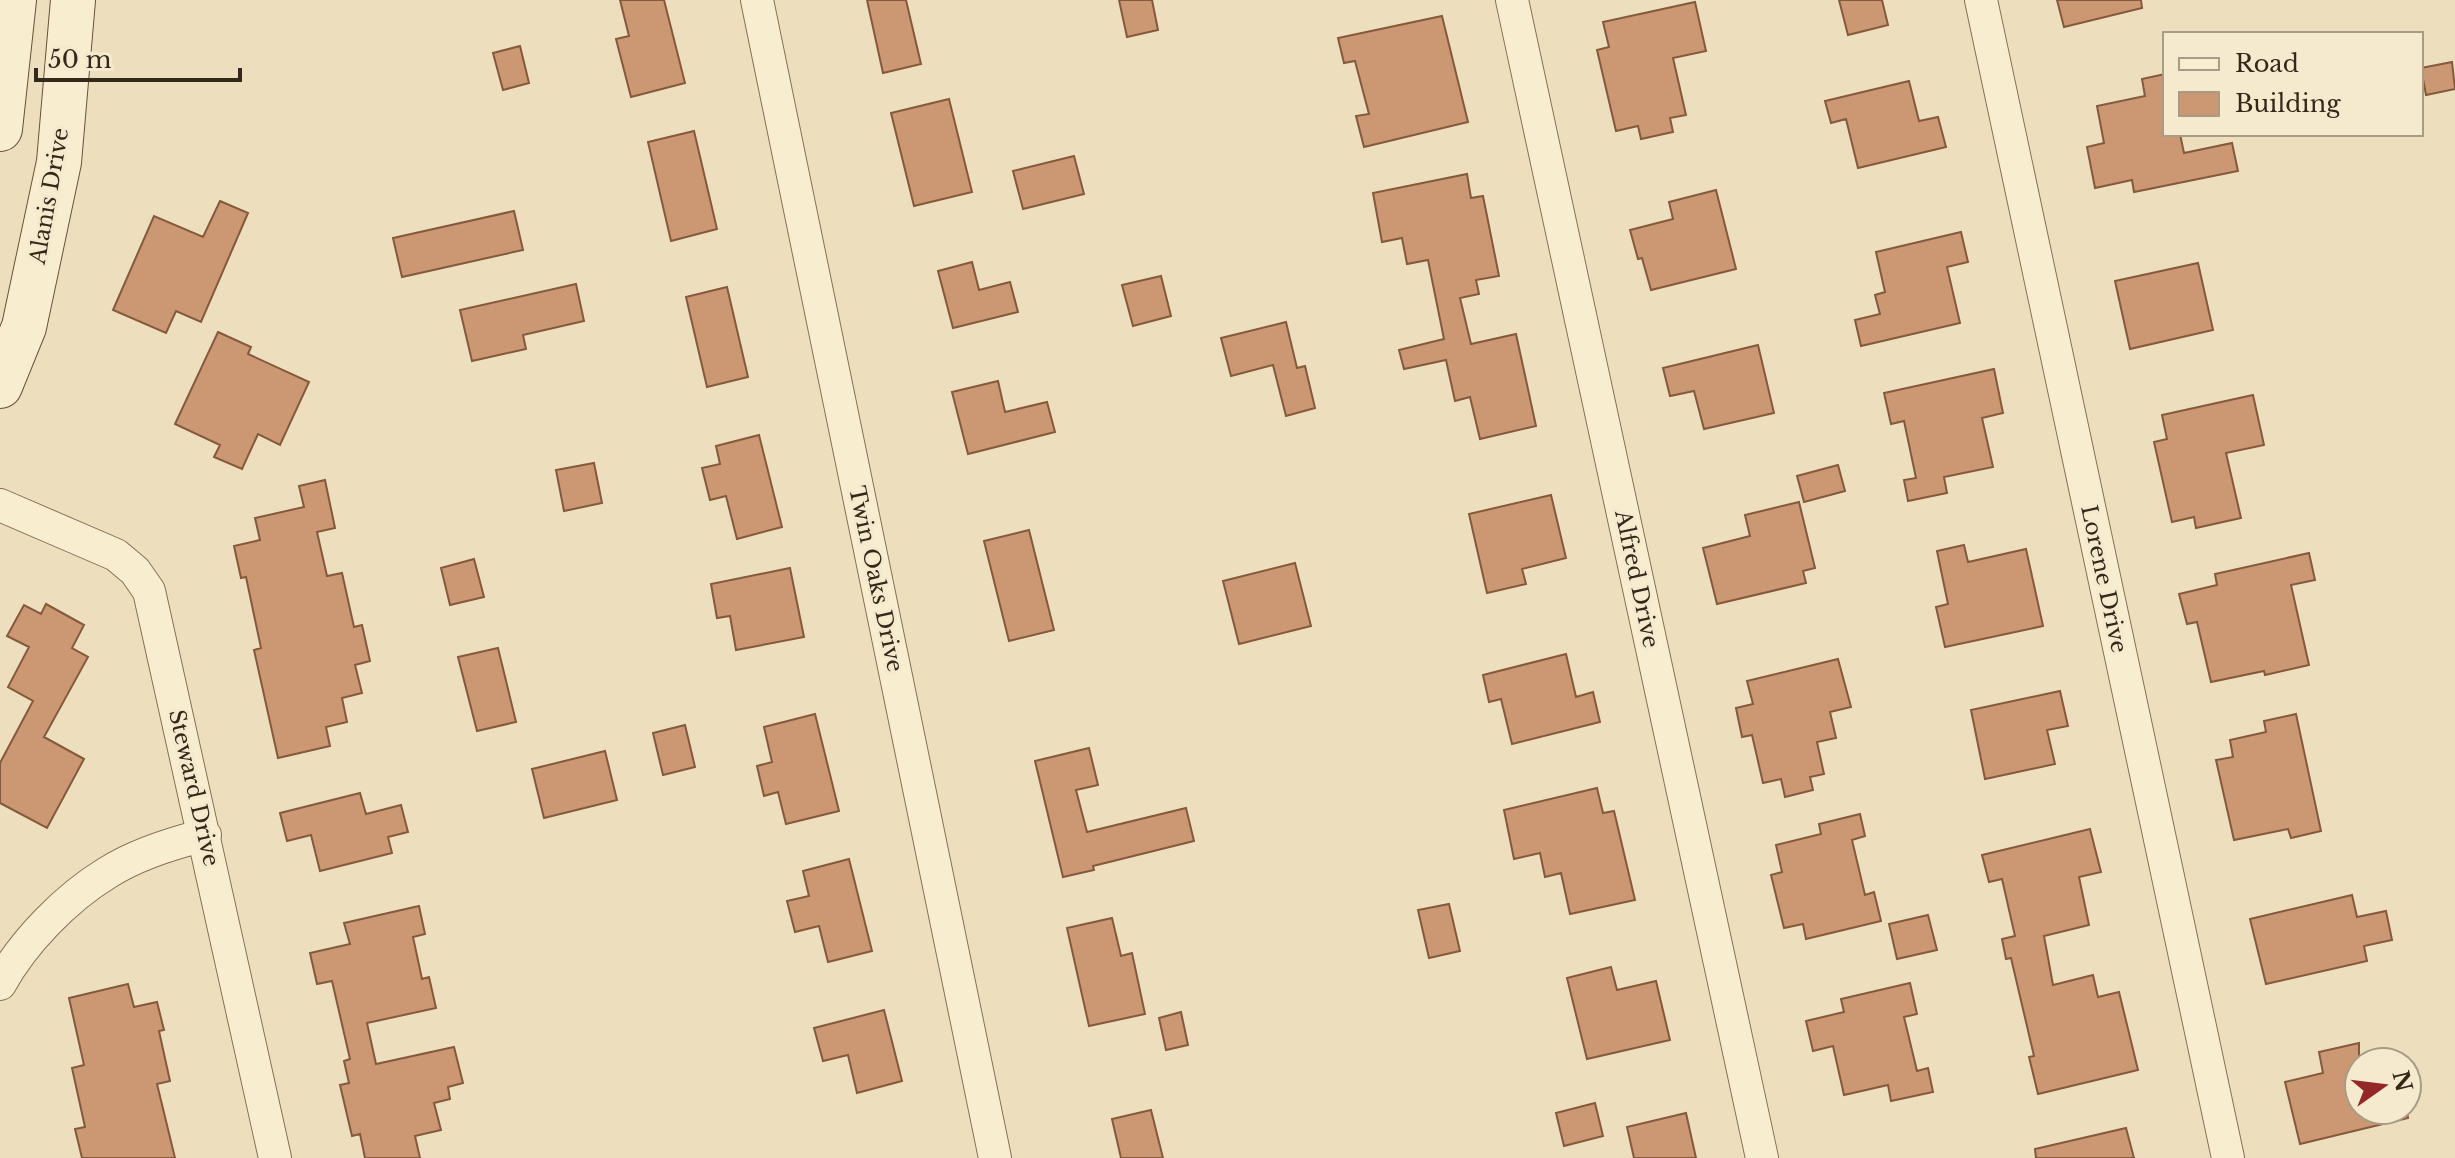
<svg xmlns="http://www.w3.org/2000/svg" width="2455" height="1158" font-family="'Libre Baskerville',serif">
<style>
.building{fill:#cc9873;stroke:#84593c;stroke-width:2}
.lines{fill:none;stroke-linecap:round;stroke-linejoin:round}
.minor-casing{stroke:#857056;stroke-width:34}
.secondary-casing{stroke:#67513a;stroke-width:46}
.minor{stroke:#f9edd0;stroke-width:32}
.secondary{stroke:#f9edd0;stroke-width:44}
.labels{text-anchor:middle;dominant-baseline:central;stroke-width:6;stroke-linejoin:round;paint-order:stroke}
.street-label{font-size:22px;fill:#34281b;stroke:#f5eacd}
</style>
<rect width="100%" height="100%" fill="#eddfbd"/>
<!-- building -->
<path class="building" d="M620 0H664L685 83 631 97 616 39 629 36Z
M867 0H906L921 64 883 73Z
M1119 0H1152L1158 30 1127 37Z
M1839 0H1882L1888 25 1848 35Z
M2057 0H2141L2142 8 2064 27Z
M1695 2 1706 51 1673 58 1686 115 1670 118 1673 132 1641 139 1638 126 1616 131 1597 50 1609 47 1603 22Z
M1442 16 1468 122 1364 147 1356 116 1369 114 1355 61 1344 63 1338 38Z
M520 46 529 83 503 90 493 53Z
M2452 62 2455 89 2426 95 2421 68Z
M2165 74V134H2180L2184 153 2232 143 2238 171 2134 192 2132 180 2095 188 2087 147 2104 143 2097 106 2145 96 2142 79Z
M1909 81 1919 121 1938 117 1946 147 1858 168 1846 119 1831 123 1825 101Z
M949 99 972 192 914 206 891 113Z
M694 131 717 229 671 241 648 142Z
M1074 156 1084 194 1023 209 1013 171Z
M1467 174 1471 198 1483 196 1499 276 1476 280 1479 294 1460 298 1471 344 1516 334 1536 426 1480 439 1470 397 1455 401 1446 360 1404 369 1399 350 1444 339 1428 260 1407 264 1402 238 1382 242 1373 193Z
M1716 190 1736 269 1651 290 1642 258 1638 259 1630 230 1673 219 1669 202Z
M220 201 248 213 201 322 176 311 166 333 113 310 154 216 203 237Z
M514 211 523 250 402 277 393 238Z
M1961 232 1968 262 1947 267 1960 323 1861 346 1855 320 1880 314 1875 295 1885 292 1876 252Z
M972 262 979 290 1010 282 1018 312 953 328 938 271Z
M2198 263 2213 330 2130 349 2115 281Z
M1161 276 1171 316 1133 326 1122 285Z
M576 284 584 321 523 335 526 349 472 361 460 310Z
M727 287 748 377 707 387 686 297Z
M1286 322 1297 368 1305 366 1315 408 1286 416 1273 365 1231 376 1221 338Z
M218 332 251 347 248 354 309 382 280 445 258 434 242 469 214 457 220 445 175 424Z
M1758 345 1774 413 1704 429 1694 391 1670 396 1663 368Z
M1994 369 2003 413 1982 418 1993 467 1944 477 1947 493 1908 501 1904 480 1916 478 1904 421 1891 424 1884 393Z
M998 381 1005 412 1047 402 1055 432 968 454 952 392Z
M2253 395 2264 445 2226 453 2241 518 2196 528 2194 517 2172 522 2154 442 2167 439 2162 415Z
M759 435 782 527 737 539 726 496 710 500 702 468 720 464 716 446Z
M594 463 602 503 564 511 556 470Z
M1838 465 1845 491 1804 502 1797 476Z
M325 480 335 528 317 532 327 576 342 573 354 627 362 625 370 661 355 665 362 693 342 698 347 722 326 727 330 746 278 758 254 650 261 648 246 577 241 578 234 546 260 540 255 518 304 507 299 486Z
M1551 495 1566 558 1522 569 1526 584 1487 593 1469 514Z
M1799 502 1815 568 1803 571 1806 583 1717 604 1703 548 1750 536 1745 515Z
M1029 530 1054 630 1009 641 984 541Z
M1964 545 1968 562 2026 549 2043 626 1945 647 1936 607 1948 604 1937 551Z
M2309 553 2315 580 2291 585 2309 665 2265 675 2264 671 2211 682 2197 622 2187 624 2179 594 2217 585 2215 574Z
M474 559 484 597 450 605 441 568Z
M1295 563 1311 626 1239 644 1223 581Z
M790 568 804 637 736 650 730 616 717 618 711 584Z
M46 604 84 625 72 648 88 657 44 737 84 759 47 828 0 803V763L33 701 8 687 29 647 7 636 24 605 41 614Z
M498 648 516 722 477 731 458 657Z
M1566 654 1576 697 1593 692 1600 722 1512 744 1501 699 1489 702 1483 675Z
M1838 659 1851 707 1830 712 1836 738 1817 742 1824 774 1810 777 1813 790 1785 797 1781 779 1763 783 1752 735 1742 737 1736 708 1753 704 1747 681Z
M2060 691 2068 726 2047 730 2055 764 1985 779 1971 710Z
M815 714 839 811 786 824 778 792 764 796 757 766 772 762 764 727Z
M2296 714 2321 831 2291 838 2288 829 2234 840 2216 760 2233 757 2230 740 2266 732 2264 721Z
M685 725 695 767 663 775 653 733Z
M1089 748 1098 785 1076 790 1087 832 1186 808 1194 841 1093 866 1094 870 1063 877 1035 761Z
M605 751 617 800 544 818 532 769Z
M1597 788 1603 813 1614 811 1635 900 1570 914 1561 873 1545 877 1540 853 1514 859 1504 810Z
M360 793 366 814 401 805 408 832 388 837 392 853 320 871 311 835 287 841 280 813Z
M1860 814 1865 836 1852 840 1865 895 1874 892 1881 921 1806 939 1803 924 1784 928 1771 875 1782 872 1776 845 1821 834 1819 824Z
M2090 829 2101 872 2079 877 2089 925 2044 936 2053 985 2093 975 2098 997 2119 992 2138 1070 2038 1094 2029 1057 2034 1056 2011 958 2006 959 2002 939 2015 936 2002 879 1989 882 1982 855Z
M849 859 872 951 828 962 819 926 795 932 787 901 809 896 803 871Z
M2352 895 2357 917 2386 911 2392 940 2364 946 2367 961 2266 984 2250 919Z
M1449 904 1460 951 1429 958 1418 910Z
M419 906 425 934 413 937 422 979 429 977 436 1008 367 1023 376 1064 454 1047 463 1083 448 1087 450 1099 434 1103 441 1130 415 1136 420 1158H365L360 1134 352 1136 340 1085 349 1083 344 1061 350 1059 332 981 317 984 310 953 350 944 344 923Z
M1928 915 1937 950 1897 959 1889 924Z
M1112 918 1121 956 1132 953 1145 1014 1089 1026 1067 928Z
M1611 967 1617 990 1656 981 1670 1040 1587 1059 1567 978Z
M1910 983 1917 1014 1904 1017 1917 1071 1928 1068 1933 1092 1891 1101 1888 1085 1844 1095 1833 1046 1813 1051 1806 1021 1844 1012 1841 999Z
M128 984 134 1007 157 1002 164 1030 159 1031 170 1081 157 1084 175 1158H82L75 1129 85 1127 72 1068 84 1065 69 998Z
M884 1010 902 1081 857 1093 848 1055 823 1061 814 1028Z
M1181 1012 1188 1045 1166 1050 1159 1018Z
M2359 1043V1110H2407L2408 1118 2300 1144 2285 1082 2323 1073 2319 1052Z
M1595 1103 1603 1136 1564 1146 1556 1113Z
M1151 1110 1163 1158H1121L1112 1119Z
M1686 1113 1696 1158H1634L1627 1127Z
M2126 1128 2134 1158H2036L2035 1149Z"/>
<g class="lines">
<!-- minor casing -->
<g class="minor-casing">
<path id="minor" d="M757 0 995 1158
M1512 0 1762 1158
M1981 0 2228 1158
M0 505 116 555 135 571 149 591 275 1158
M0 984C23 942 66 898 107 873 135 855 173 843 205 835"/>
</g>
<!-- secondary casing -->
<g class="secondary-casing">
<path id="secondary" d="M0 129 14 0
M0 386 24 327 59 162 73 0"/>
</g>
<!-- minor -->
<use href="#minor" class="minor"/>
<!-- secondary -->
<use href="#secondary" class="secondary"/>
</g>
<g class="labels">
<!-- street labels -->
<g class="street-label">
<text transform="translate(49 196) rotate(-80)">Alanis Drive</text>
<text transform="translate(876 579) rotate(78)">Twin Oaks Drive</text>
<text transform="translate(1637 579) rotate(78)">Alfred Drive</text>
<text transform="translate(2104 579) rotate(78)">Lorene Drive</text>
<text transform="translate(194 788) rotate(77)">Steward Drive</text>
</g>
</g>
<!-- legend -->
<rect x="2163" y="32" width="260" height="104" fill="#f5eacd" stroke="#a89c86" stroke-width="2"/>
<rect x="2179" y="58" width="40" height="12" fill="#f9edd0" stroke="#a89c86" stroke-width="2"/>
<text x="2235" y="72" font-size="24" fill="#34281b">Road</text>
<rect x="2179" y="92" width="40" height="24" fill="#cc9873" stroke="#a89c86" stroke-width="2"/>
<text x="2235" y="112" font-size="24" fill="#34281b">Building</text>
<!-- north arrow -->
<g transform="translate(2383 1086) rotate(76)"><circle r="38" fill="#f5eacd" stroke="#a89c86" stroke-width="2"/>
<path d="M0-6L14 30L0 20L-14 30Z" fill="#942727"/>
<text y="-12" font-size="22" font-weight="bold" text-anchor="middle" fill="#34281b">N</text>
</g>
<!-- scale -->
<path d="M36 68v12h204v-12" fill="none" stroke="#34281b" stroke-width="4"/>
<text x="48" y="68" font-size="24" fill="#34281b" stroke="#f5eacd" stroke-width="6" paint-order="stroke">50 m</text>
</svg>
